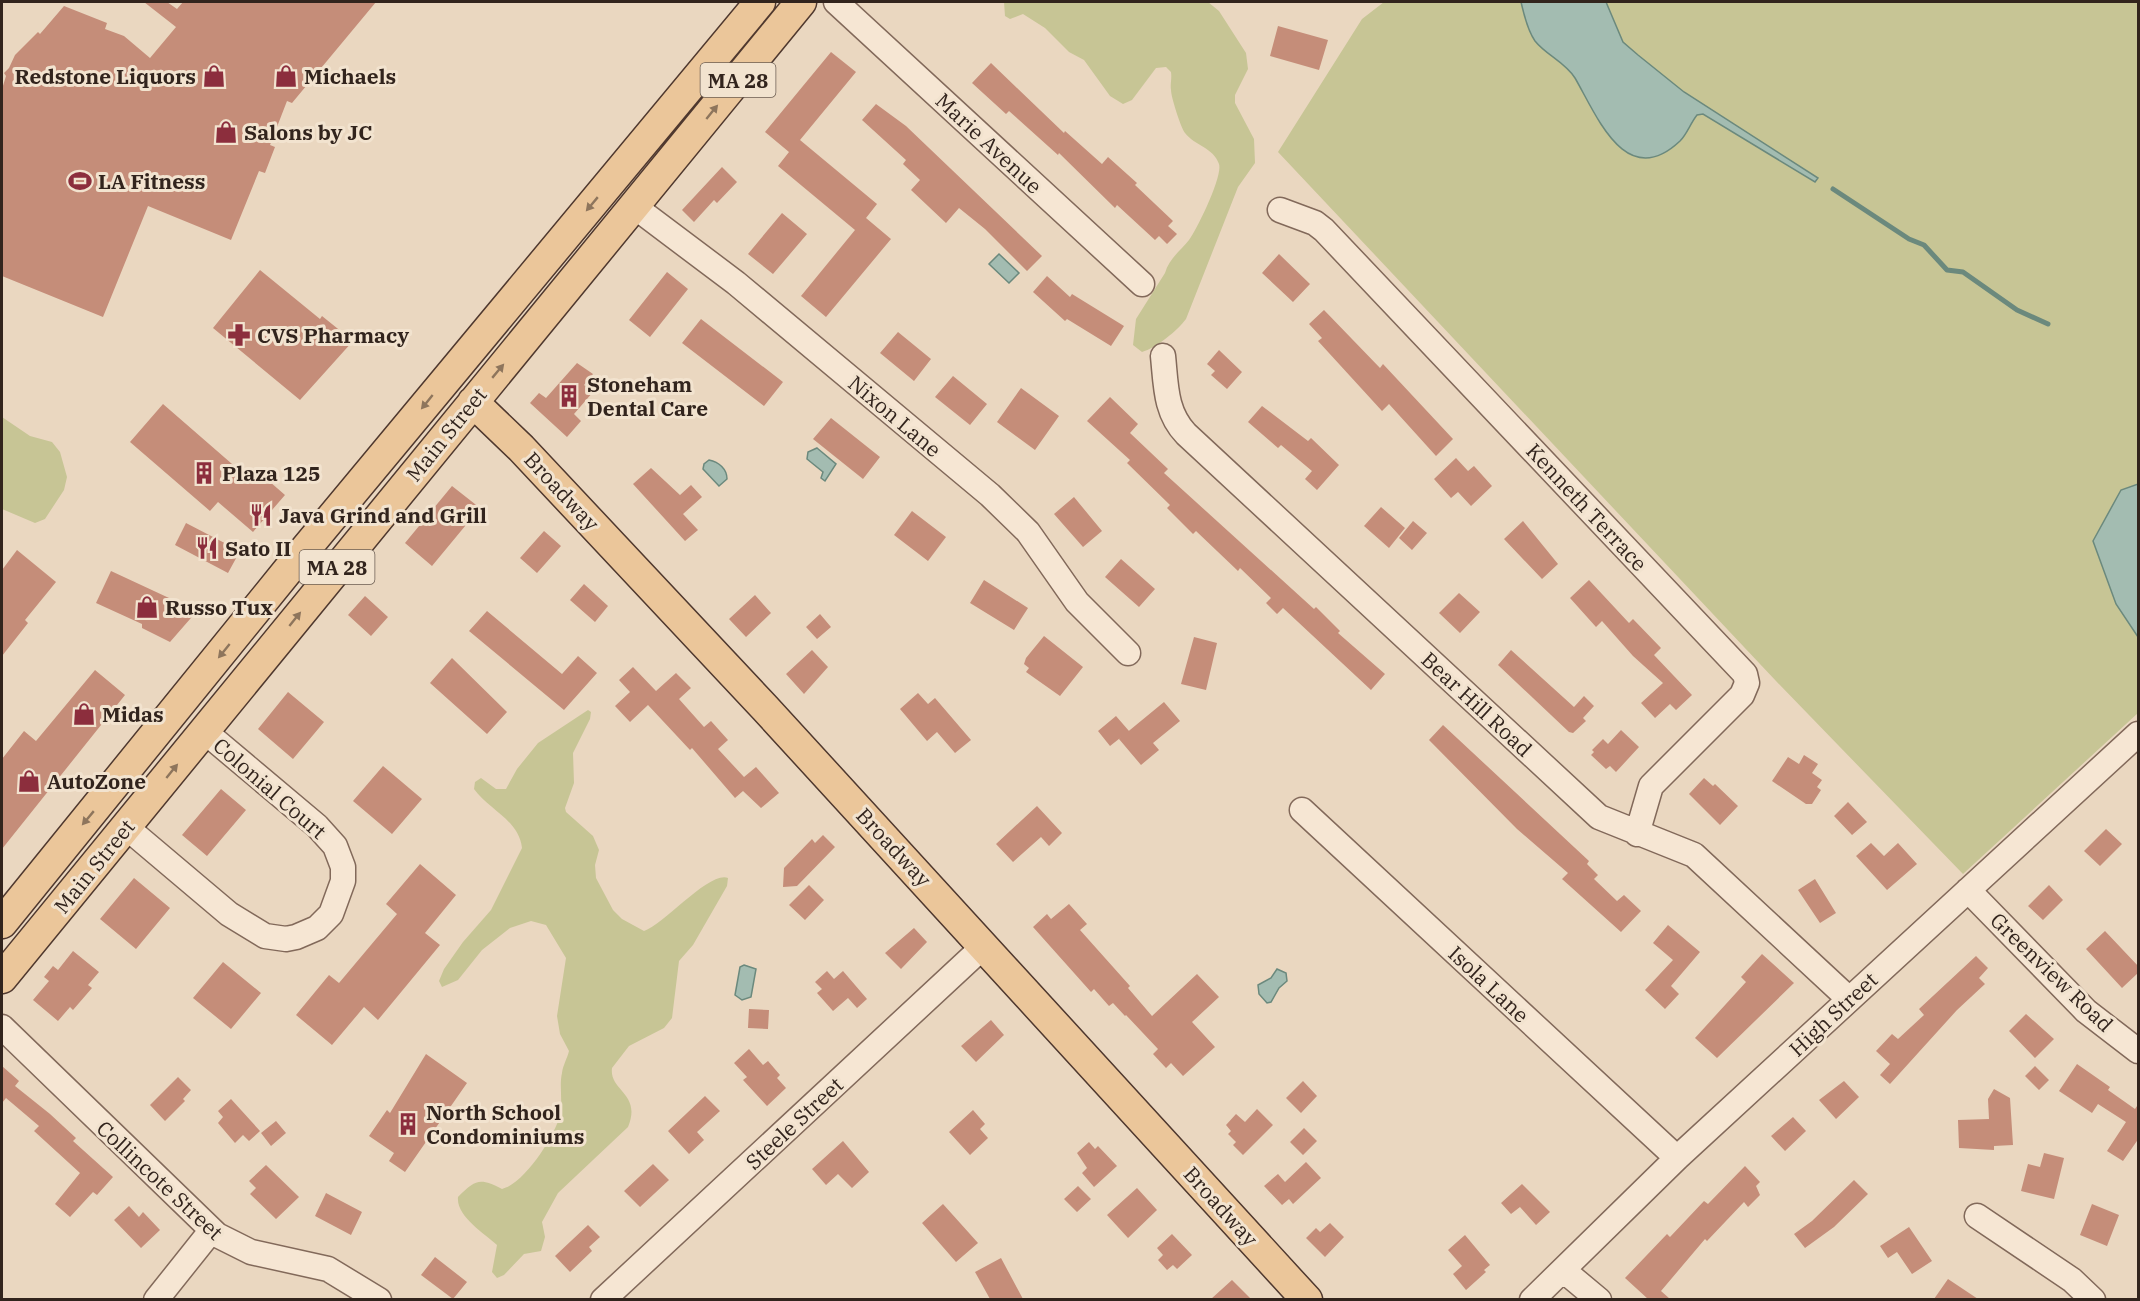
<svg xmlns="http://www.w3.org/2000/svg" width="2140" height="1301" font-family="'IBM Plex Serif',serif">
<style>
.green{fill:#c7c595}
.water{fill:#a3bcb1;stroke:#6b897d;stroke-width:1.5}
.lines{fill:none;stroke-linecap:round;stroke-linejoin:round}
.stream{stroke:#6b897d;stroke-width:5}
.building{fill:#c58d79}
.minor-casing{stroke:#82695a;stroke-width:27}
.major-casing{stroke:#4f382e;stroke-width:33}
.minor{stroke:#f6e6d3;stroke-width:24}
.major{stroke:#ebc69a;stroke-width:30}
.oneway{fill:#8e755c}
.labels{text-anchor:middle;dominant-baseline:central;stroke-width:6;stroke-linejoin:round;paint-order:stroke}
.shield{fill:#f2e3cf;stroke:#6c5d52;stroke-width:1.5}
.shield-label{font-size:20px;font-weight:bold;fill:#32241d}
.poi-label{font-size:21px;font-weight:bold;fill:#32241d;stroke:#f2e3cf;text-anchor:start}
.street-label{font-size:21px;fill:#32241d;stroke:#f2e3cf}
</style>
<rect width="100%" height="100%" fill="#ead7c0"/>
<!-- green -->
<path class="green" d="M1004 2H1208L1219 11 1246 53 1248 69 1235 95V103L1254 139 1255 163 1238 187 1186 319C1177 331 1156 348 1142 352L1133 345 1136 319 1165 273C1169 259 1180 251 1189 240 1197 229 1223 176 1219 164 1213 147 1195 146 1185 133 1181 128 1171 97 1171 90 1170 84 1172 79 1171 72L1166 67 1156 68 1132 100 1123 104 1110 96 1084 60 1069 52 1045 28 1023 14 1010 19 1005 16Z
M1384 2H2138V713L1963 874 1776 681 1278 152 1362 19Z
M2 417 30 436 52 442 60 452 67 477 64 490 45 519 35 523 2 509Z
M588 710 591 712 590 719 573 753 574 783 565 808 566 812 593 836 599 850 595 865 596 878 613 910 622 919 644 931C665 924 709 871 728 878L727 886 693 945 679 961 672 1018 664 1028 629 1046 612 1068C609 1091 642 1093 628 1127L558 1193 542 1222 545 1237 541 1251 524 1254 504 1275 497 1278 492 1272 497 1245C484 1233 456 1216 458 1197 476 1179 480 1178 502 1189 524 1184 555 1136 560 1115 563 1101 559 1086 562 1073 563 1065 567 1059 569 1051L560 1034 557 1016 566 958 546 925 531 921 510 928 482 950 458 980 442 987 439 981 444 969 463 942 491 910 522 848C519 820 489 810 474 789L475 782 481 778 496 789H506L517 769 538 743Z"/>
<!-- water -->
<path class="water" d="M1521 2H1606L1623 42 1638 55 1684 92 1818 178 1815 182 1703 114 1697 115C1690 124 1687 134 1680 141 1626 192 1597 116 1575 78 1565 62 1546 55 1535 41 1527 30 1524 14 1521 2Z
M999 254 1019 273 1009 283 989 264Z
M817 448 836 464 825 481 821 478 823 472 807 459 808 452Z
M709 460C719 462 727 469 727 479L719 486 703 469 704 464Z
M2138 484V637L2116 604 2093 541 2121 490Z
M744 965 756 969 751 997 742 1000 735 995 740 967Z
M1277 969 1286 973 1287 981 1279 988 1271 1002 1267 1003 1259 994 1258 985 1271 978Z"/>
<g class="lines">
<!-- stream -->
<path class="stream" d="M1833 189 1909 239 1924 245 1947 270 1963 272 2017 310 2048 324"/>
</g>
<!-- building -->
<path class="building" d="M144 2H167L177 9 183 2H376L292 103 287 101 270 145 275 147 265 173 259 171 231 240 148 206 103 317 2 276V89L6 76 4 73 9 68 15 55 38 32 40 34 64 6 107 23 105 29 124 36 150 58 176 27Z
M1278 26 1328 40 1319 70 1270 56Z
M831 52 856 72 800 140 877 204 866 218 891 239 826 317 801 296 855 230 778 166 789 152 765 132Z
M991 63 1064 133 1065 131 1102 164 1108 157 1137 183 1135 185 1173 221 1168 226 1177 234 1167 244 1159 236 1155 240 1117 205 1115 208 1059 153 1058 155 1009 111 1006 114 972 83Z
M876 104 906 126 1042 256 1027 271 985 229 959 208 946 223 911 190 920 180 903 164 906 160 862 120Z
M722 167 737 182 717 203 714 200 694 222 682 210Z
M782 213 807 234 773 274 748 254Z
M1279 254 1310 284 1293 302 1262 273Z
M260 270 320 319 322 316 353 341 300 400 213 328Z
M667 272 688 289 650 337 629 320Z
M1047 276 1070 297 1072 294 1124 326 1111 346 1067 319 1065 321 1033 292Z
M1324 310 1380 368 1383 364 1453 439 1436 456 1389 404 1382 411 1318 341 1322 338 1309 324Z
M701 319 783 382 764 406 682 343Z
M898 332 931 359 914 381 880 353Z
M1219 350 1242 372 1227 389 1211 375 1215 371 1207 364Z
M577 363 593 374 584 385 593 392 574 414 581 421 567 437 530 403 539 393 546 398Z
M953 376 987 404 970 425 935 397Z
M1021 388 1059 416 1035 450 997 422Z
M1110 397 1138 424 1130 433 1168 469 1164 473 1314 609 1316 607 1340 631 1338 633 1385 674 1371 690 1283 608 1277 614 1266 603 1271 598 1240 568 1238 571 1196 531 1193 534 1167 508 1170 505 1127 463 1130 460 1087 421Z
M163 404 247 477 254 468 285 495 253 532 218 502 210 511 130 442Z
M1262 406 1308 441 1311 438 1339 465 1317 490 1305 479 1312 471 1281 445 1278 448 1248 422Z
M831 418 880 457 863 479 813 439Z
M1456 458 1468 471 1474 466 1492 486 1471 506 1458 492 1451 498 1434 479Z
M651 468 680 495 691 485 702 497 683 514 698 530 685 541 633 484Z
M452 486 480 508 432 566 405 543Z
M1074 497 1102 531 1083 547 1054 514Z
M1381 507 1405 528 1389 548 1364 526Z
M912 511 946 537 928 561 894 535Z
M1413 521 1427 533 1412 550 1399 538Z
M1523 521 1558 564 1542 579 1504 539Z
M186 523 240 551 228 573 175 545Z
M544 531 561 546 537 573 520 558Z
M17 550 56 582 25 620 28 623 2 656V570Z
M1121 559 1155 589 1139 607 1105 577Z
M111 571 197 611 170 642 142 628V624L96 603Z
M984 580 1028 608 1014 630 970 603Z
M1589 580 1629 623 1633 619 1661 648 1654 655 1692 695 1676 710 1670 704 1655 718 1641 703 1663 683 1633 656 1602 621 1596 627 1570 598Z
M584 584 608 606 595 622 570 600Z
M1459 593 1480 612 1460 633 1439 613Z
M755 595 771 613 746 637 729 619Z
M365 596 388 617 371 636 348 615Z
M487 611 562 674 578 656 597 673 564 710 469 631Z
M820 614 831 627 817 639 806 627Z
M1044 636 1083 667 1060 696 1026 672 1029 668 1024 664 1026 658Z
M1194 637 1217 643 1206 690 1181 684Z
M812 650 828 667 804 694 786 674Z
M1511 650 1574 707 1584 696 1594 706 1583 718 1586 721 1573 733 1569 732 1498 665Z
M452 658 507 712 487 734 430 683Z
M633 667 656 691 676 673 691 688 679 699 704 727 711 721 728 740 718 749 744 777 756 767 779 793 761 808 743 791 735 798 692 748 690 750 648 705 630 722 615 706 630 692 619 680Z
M95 670 125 695 2 849V759L24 731 36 741Z
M288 692 324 722 293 759 258 729Z
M918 693 928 704 935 698 971 740 955 753 937 732 927 741 900 709Z
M1164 702 1180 721 1153 743 1159 750 1141 765 1119 739Z
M1116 716 1129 731 1110 746 1098 731Z
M1443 725 1589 861 1587 864 1598 875 1594 879 1617 901 1624 895 1641 911 1621 932 1562 879 1568 873 1517 829 1429 740Z
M1621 730 1639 747 1616 772 1610 766 1606 769 1591 755 1594 752 1592 750 1603 739 1608 744Z
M1804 755 1818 764 1812 773 1822 780 1817 787 1821 790 1812 804H1806L1772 781 1788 757 1799 764Z
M383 766 422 799 392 834 353 801Z
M1704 778 1713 786 1715 784 1738 806 1720 825 1689 794Z
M221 789 246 810 207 856 182 835Z
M1848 802 1867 822 1852 835 1834 816Z
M1037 806 1062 833 1049 846 1041 837 1013 862 996 844Z
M2106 829 2122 844 2100 866 2084 851Z
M823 835 835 847 797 886 783 887 784 868 812 839 815 843Z
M1871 843 1884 856 1898 843 1917 864 1887 890 1856 856Z
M420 864 456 895 425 933 440 945 378 1020 364 1007 332 1045 296 1015 329 975 339 983 397 914 386 904Z
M134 878 170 908 136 949 100 919Z
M1815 879 1836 913 1820 923 1798 890Z
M809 885 824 900 805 920 789 905Z
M2049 885 2063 900 2043 920 2028 906Z
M1069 904 1087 924 1080 930 1130 986 1128 988 1152 1016 1197 974 1219 997 1192 1022 1215 1047 1183 1076 1171 1063 1166 1068 1153 1054 1158 1049 1126 1015 1125 1016 1113 1003 1109 1006 1094 989 1091 992 1033 927 1047 914 1051 919Z
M1668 925 1700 952 1671 986 1679 994 1665 1009 1645 990 1673 960 1653 943Z
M914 928 927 942 901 969 885 953Z
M2105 931 2139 967V972L2122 988 2086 949Z
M73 951 99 972 88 985 92 988 73 1010 70 1007 58 1021 33 1000 49 981 44 977 53 966 58 970Z
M1762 954 1794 983 1717 1058 1695 1038 1746 982 1741 977Z
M1976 956 1988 968 1979 978 1985 984 1957 1010 1890 1084 1880 1075 1890 1064 1876 1051 1892 1034 1898 1039 1924 1015 1919 1009Z
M223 962 261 993 231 1029 193 998Z
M827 971 834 979 843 971 867 999 857 1008 848 998 833 1011 817 993 822 989 815 982Z
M749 1009 769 1010 768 1029 748 1028Z
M2026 1014 2054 1039 2035 1058 2009 1031Z
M991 1020 1004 1035 976 1062 961 1046Z
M749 1049 763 1065 768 1061 780 1075 777 1078 786 1088 767 1106 743 1080 747 1077 734 1063Z
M426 1054 467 1083 405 1172 389 1161 394 1153 369 1136 387 1110 390 1113Z
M2077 1064 2110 1087 2108 1090 2135 1109 2139 1103V1138L2123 1161 2107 1151 2126 1122 2098 1104 2092 1113 2059 1091Z
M2 1066 19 1081 15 1086 50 1114 76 1138 73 1141 113 1177 97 1195 93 1192 70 1217 55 1204 80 1173 34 1131 39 1126 6 1098 2 1103Z
M2035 1066 2049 1080 2039 1090 2025 1076Z
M178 1077 191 1090 183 1099 185 1101 165 1121 150 1105Z
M1303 1081 1317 1096 1301 1113 1286 1098Z
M1844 1081 1859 1097 1836 1119 1819 1100Z
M1994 1089 2010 1098 2013 1145 1994 1146V1150L1959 1148 1958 1120 1989 1119 1988 1099Z
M705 1096 720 1111 697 1132 704 1140 689 1154 668 1131Z
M231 1099 260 1131 249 1141 243 1135 235 1143 218 1123 223 1117 218 1111Z
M1257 1109 1273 1125 1243 1155 1233 1145 1236 1142 1228 1134 1231 1131 1226 1125 1236 1114 1245 1122Z
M973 1110 985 1124 980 1129 988 1138 970 1155 949 1132Z
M1793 1117 1806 1131 1785 1151 1771 1136Z
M276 1121 286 1133 271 1146 261 1133Z
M1304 1128 1317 1141 1303 1155 1290 1142Z
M843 1141 869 1172 852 1188 838 1174 826 1185 812 1169Z
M1089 1142 1095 1149 1098 1146 1117 1166 1094 1187 1082 1173 1087 1168 1077 1153Z
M2044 1153 2064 1158 2054 1199 2021 1191 2028 1164 2040 1167Z
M1306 1162 1321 1178 1293 1204 1289 1199 1282 1205 1264 1186 1278 1174 1285 1182Z
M653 1164 669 1180 640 1207 624 1191Z
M266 1165 299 1197 276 1219 250 1194 256 1188 249 1181Z
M1745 1166 1760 1182 1756 1186 1760 1195 1748 1207 1744 1202 1707 1241 1705 1239 1661 1291 1670 1299H1648L1625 1278 1667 1234 1670 1237 1704 1201 1708 1204Z
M1854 1180 1868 1194 1834 1227 1805 1248 1794 1234 1812 1221Z
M1522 1184 1550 1212 1536 1225 1520 1207 1511 1214 1501 1203Z
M1078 1186 1091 1199 1077 1212 1064 1199Z
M1137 1188 1157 1210 1128 1238 1107 1215Z
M326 1193 362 1212 351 1235 315 1216Z
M943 1204 978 1243 956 1262 922 1223Z
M2092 1204 2119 1215 2107 1246 2080 1235Z
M129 1206 139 1217 143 1212 160 1230 141 1248 114 1220Z
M1330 1223 1344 1237 1325 1257 1306 1238 1316 1228 1320 1232Z
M588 1225 600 1237 589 1247 592 1251 570 1272 555 1256Z
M1909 1227 1932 1261 1912 1274 1897 1252 1888 1258 1880 1246Z
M1172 1234 1192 1255 1177 1269 1173 1265 1167 1270 1158 1260 1163 1255 1157 1248Z
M1465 1235 1490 1265 1484 1270 1486 1272 1466 1290 1453 1274 1462 1266 1448 1250Z
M435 1257 467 1282 453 1299 421 1275Z
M1001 1258 1023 1299H990L975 1272Z
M1948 1279 1978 1299H1934Z
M1232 1280 1251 1299H1211Z"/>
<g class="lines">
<!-- minor casing -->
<g class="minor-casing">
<path id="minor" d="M836 2 1142 284
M635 207 736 283 990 495 1028 532 1077 602 1128 653
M1280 210 1315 223 1324 230 1745 674 1747 683 1742 695 1651 786 1637 834
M1163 356C1166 385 1165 412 1186 434L1599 817 1694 855 1849 999
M1302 810 1677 1158
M126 827 229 914 265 936 286 939 296 937 317 928 331 914 343 881V867L335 846 317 826 204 731
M1968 890 2086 1011 2138 1051
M2 1027 217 1235 251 1252 328 1269 379 1300
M1977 1216 2072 1280 2093 1300
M1563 1270 1599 1300
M156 1300 211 1231
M603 1300 984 946
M1532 1300 1677 1158 2138 734"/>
</g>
<!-- major casing -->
<g class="major-casing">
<path id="major" d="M473 402 521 448 765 708 1307 1300
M2 923 293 564 760 2
M2 978 801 2"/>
</g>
<!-- minor -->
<use href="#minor" class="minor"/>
<!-- major -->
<use href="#major" class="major"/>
</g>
<!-- one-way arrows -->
<defs><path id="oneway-solid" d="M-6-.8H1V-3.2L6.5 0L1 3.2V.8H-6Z" transform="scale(1.5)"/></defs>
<g class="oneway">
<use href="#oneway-solid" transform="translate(712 112) rotate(-51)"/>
<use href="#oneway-solid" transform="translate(592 204) rotate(130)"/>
<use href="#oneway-solid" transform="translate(498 371) rotate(-50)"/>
<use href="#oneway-solid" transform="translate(427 402) rotate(129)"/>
<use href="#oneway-solid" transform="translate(295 619) rotate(-51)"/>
<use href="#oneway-solid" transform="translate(224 651) rotate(129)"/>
<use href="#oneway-solid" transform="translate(172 771) rotate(-51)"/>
<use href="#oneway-solid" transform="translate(88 818) rotate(130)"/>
</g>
<!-- icons -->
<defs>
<g id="shop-bare" transform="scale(1.8)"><path d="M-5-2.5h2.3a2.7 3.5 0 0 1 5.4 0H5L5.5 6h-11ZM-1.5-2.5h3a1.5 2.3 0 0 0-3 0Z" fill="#8c2e3d" stroke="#f2e3cf" stroke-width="2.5" paint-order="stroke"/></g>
<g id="stadium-bare" transform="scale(1.8)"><path d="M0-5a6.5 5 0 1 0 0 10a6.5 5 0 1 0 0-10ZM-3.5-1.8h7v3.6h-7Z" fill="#8c2e3d" stroke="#f2e3cf" stroke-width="2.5" paint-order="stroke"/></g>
<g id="pharmacy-bare" transform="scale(1.8)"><path d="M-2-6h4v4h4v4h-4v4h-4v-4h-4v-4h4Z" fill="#8c2e3d" stroke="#f2e3cf" stroke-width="2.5" paint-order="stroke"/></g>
<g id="building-bare" transform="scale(1.8)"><path d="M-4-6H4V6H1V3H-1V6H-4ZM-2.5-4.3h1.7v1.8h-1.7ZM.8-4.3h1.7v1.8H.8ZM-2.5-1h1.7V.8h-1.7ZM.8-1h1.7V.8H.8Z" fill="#8c2e3d" stroke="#f2e3cf" stroke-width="2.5" paint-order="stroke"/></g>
<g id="restaurant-bare" transform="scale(1.8)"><path d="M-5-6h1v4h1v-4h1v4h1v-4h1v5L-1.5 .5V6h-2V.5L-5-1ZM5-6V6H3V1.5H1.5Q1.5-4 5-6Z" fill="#8c2e3d" stroke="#f2e3cf" stroke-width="2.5" paint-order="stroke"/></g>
</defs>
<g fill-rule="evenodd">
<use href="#shop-bare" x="214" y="76"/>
<use href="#shop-bare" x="286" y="76"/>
<use href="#shop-bare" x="226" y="132"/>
<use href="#stadium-bare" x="80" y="181"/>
<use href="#pharmacy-bare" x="239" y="335"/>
<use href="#building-bare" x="569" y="396"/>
<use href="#building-bare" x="204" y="473"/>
<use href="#restaurant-bare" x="261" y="515"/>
<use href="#restaurant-bare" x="207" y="548"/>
<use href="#shop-bare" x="147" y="607"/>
<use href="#shop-bare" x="84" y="714"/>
<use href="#shop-bare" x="29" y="781"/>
<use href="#building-bare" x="408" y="1124"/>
</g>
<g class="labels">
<!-- shield labels -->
<g class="shield">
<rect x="700.5" y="63" width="75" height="34" rx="4.5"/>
<rect x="299.5" y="550" width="75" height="34" rx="4.5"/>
</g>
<g class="shield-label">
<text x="738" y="80">MA 28</text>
<text x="337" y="567">MA 28</text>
</g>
<!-- poi labels -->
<g class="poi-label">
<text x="196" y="76" text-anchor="end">Redstone Liquors</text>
<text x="304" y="76">Michaels</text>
<text x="244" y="132">Salons by JC</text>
<text x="98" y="181">LA Fitness</text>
<text x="257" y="335">CVS Pharmacy</text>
<text x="587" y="384">Stoneham<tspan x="587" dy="24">Dental Care</tspan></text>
<text x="222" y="473">Plaza 125</text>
<text x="279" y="515">Java Grind and Grill</text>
<text x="225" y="548">Sato II</text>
<text x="165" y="607">Russo Tux</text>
<text x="102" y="714">Midas</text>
<text x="47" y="781">AutoZone</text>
<text x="426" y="1112">North School<tspan x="426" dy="24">Condominiums</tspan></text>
</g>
<!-- street labels -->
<g class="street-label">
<text transform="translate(989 143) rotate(43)">Marie Avenue</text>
<text transform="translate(895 416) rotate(40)">Nixon Lane</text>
<text transform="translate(446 434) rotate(-51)">Main Street</text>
<text transform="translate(562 491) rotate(47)">Broadway</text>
<text transform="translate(1587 507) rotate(47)">Kenneth Terrace</text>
<text transform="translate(1477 704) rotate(43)">Bear Hill Road</text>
<text transform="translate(270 788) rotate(41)">Colonial Court</text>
<text transform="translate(894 847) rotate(47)">Broadway</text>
<text transform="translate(94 866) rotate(-51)">Main Street</text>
<text transform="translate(2052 972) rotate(44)">Greenview Road</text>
<text transform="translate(1489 984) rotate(43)">Isola Lane</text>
<text transform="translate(1833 1014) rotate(-43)">High Street</text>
<text transform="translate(794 1123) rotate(-43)">Steele Street</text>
<text transform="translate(160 1180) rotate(43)">Collincote Street</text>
<text transform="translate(1221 1206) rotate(48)">Broadway</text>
</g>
</g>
<!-- border -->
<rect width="2140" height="1301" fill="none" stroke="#32241d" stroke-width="6"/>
</svg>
